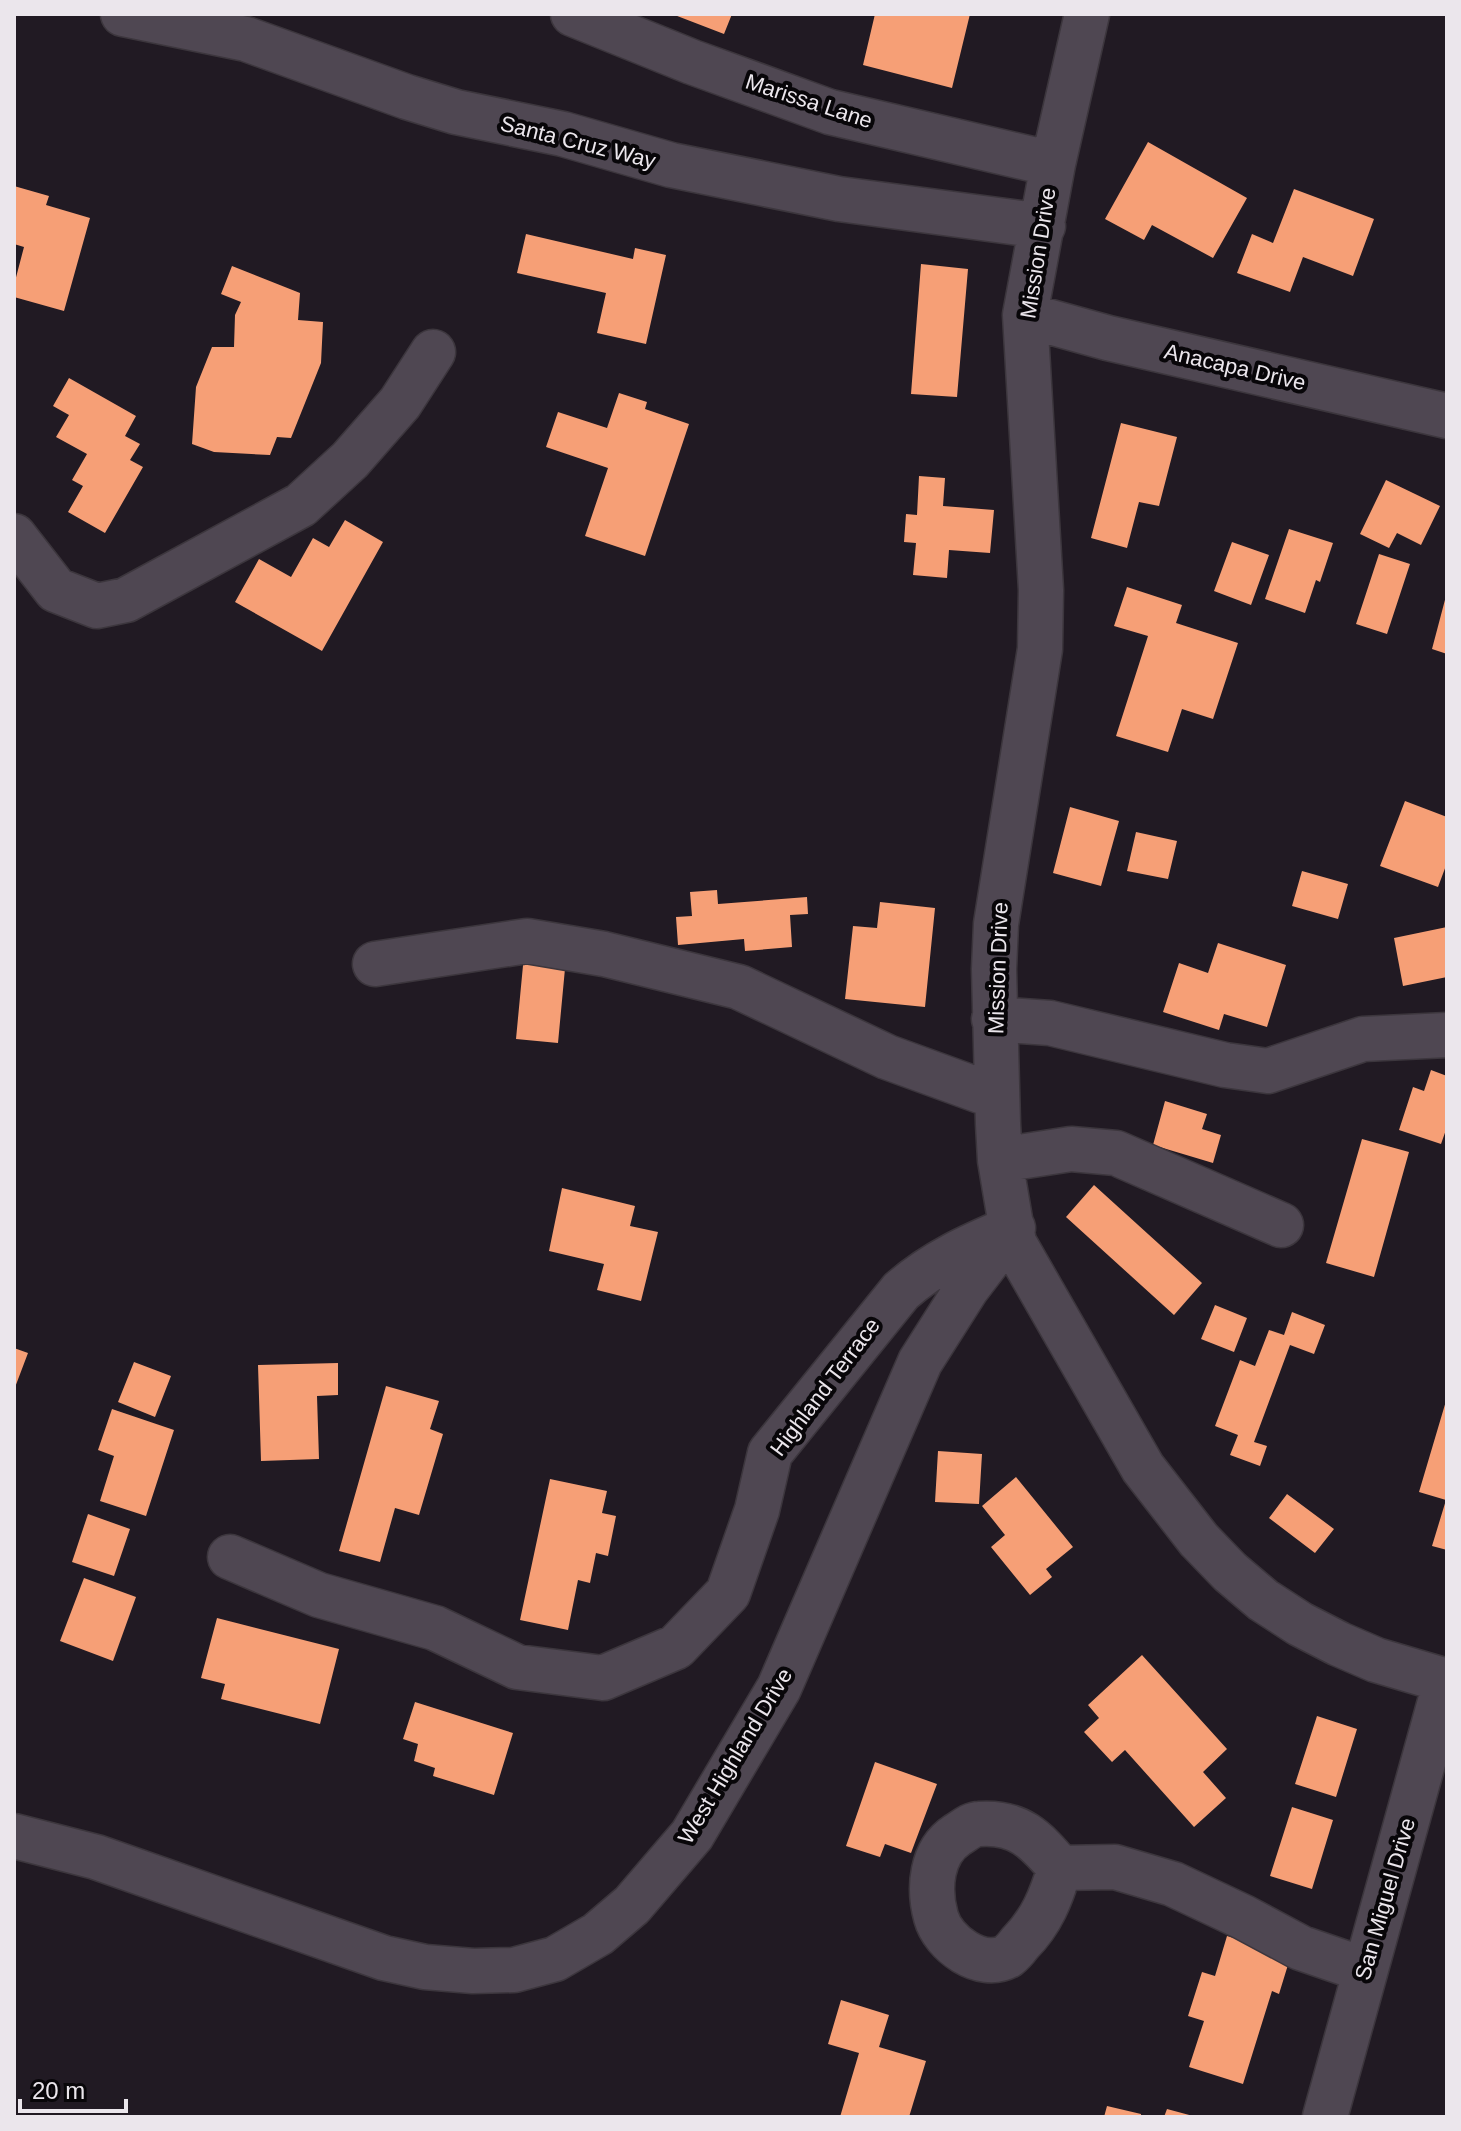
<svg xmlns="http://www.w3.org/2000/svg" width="1461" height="2131" font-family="Helvetica,sans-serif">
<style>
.building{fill:#f69f76}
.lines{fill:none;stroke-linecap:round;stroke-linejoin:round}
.minor-casing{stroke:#3c363d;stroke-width:47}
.minor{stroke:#4f4752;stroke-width:44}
.labels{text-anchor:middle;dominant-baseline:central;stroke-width:8;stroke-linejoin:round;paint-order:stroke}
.street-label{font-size:22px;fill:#ebe6ec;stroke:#080609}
</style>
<rect width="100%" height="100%" fill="#211a23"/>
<!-- building -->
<path class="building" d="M672 14H732L724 34Z
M875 14H970L952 88 863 65Z
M1148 142 1247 198 1213 258 1152 225 1144 240 1105 219Z
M14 186 49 196 46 205 90 218 64 311 14 297V285L24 247 14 244Z
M1294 189 1374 219 1353 276 1303 257 1290 292 1237 273 1252 234 1273 243Z
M526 234 633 259 635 248 666 255 646 344 597 333 606 293 517 273Z
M921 264 968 269 957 397 911 394Z
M232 266 300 293 298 320 323 322 321 363 291 438 277 437 270 455 214 452 192 444 196 387 212 347H234L235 315 241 302 221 294Z
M69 378 136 416 125 436 140 444 130 460 143 467 105 533 68 512 83 486 72 480 87 454 56 437 69 415 53 406Z
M619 393 647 402 645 409 689 424 645 556 585 536 608 468 546 447 558 412 607 428Z
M1121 423 1177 437 1159 506 1139 502 1127 548 1091 538Z
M919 476 945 478 943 506 994 510 990 553 949 550 947 578 913 575 916 543 904 542 906 514 917 515Z
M1386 480 1440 506 1421 545 1397 533 1389 548 1360 534Z
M345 520 383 542 322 651 235 602 259 559 291 577 313 538 329 547Z
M1289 529 1333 543 1320 582 1316 580 1305 613 1265 599Z
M1232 542 1269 555 1251 605 1214 591Z
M1379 554 1410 564 1387 634 1356 624Z
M1127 587 1182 605 1176 623 1238 643 1213 719 1182 709 1168 752 1116 736 1148 636 1114 626Z
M1446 596H1447V654L1432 649Z
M1405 801 1447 817V863L1438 887 1380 866Z
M1070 807 1119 821 1101 886 1053 873Z
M1136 832 1177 841 1168 879 1127 871Z
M1302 871 1348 884 1338 919 1292 906Z
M717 890 718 904 807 897 808 914 790 915 792 947 745 951 744 939 678 945 676 917 692 916 690 892Z
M880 902 935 908 925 1007 845 999 853 926 877 928Z
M1447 927V977L1403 986 1394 938Z
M1218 943 1286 965 1267 1027 1224 1014 1219 1030 1163 1012 1179 963 1208 973Z
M524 955 566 958 558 1043 516 1039Z
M1431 1070 1447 1076V1127L1441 1144 1399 1130 1413 1087 1424 1091Z
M1165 1101 1207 1114 1202 1129 1221 1135 1213 1163 1153 1145Z
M1362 1139 1409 1152 1374 1277 1326 1263Z
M1094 1185 1202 1283 1174 1315 1066 1217Z
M562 1188 635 1206 630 1226 658 1232 641 1301 597 1290 604 1264 549 1251Z
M1215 1305 1247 1318 1234 1352 1201 1339Z
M1292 1312 1325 1325 1314 1354 1290 1345 1254 1442 1267 1446 1260 1466 1230 1455 1238 1435 1215 1426 1240 1360 1255 1366 1269 1330 1284 1335Z
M14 1348 28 1353 14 1390Z
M134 1362 171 1376 155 1417 118 1402Z
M338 1363V1395L317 1396 319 1459 261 1461 258 1365Z
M386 1386 439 1401 430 1429 443 1434 419 1515 395 1508 380 1562 339 1551Z
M1446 1401H1447V1550L1432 1546 1446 1500 1419 1492Z
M112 1409 174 1430 146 1516 100 1501 114 1456 98 1450Z
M938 1451 982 1454 979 1504 935 1502Z
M1016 1477 1073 1547 1046 1569 1052 1577 1030 1595 991 1547 1005 1535 982 1506Z
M550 1479 607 1491 602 1513 616 1516 608 1556 596 1553 590 1583 578 1580 568 1630 520 1620Z
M1287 1494 1334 1529 1315 1553 1269 1518Z
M88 1514 130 1529 114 1576 72 1562Z
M84 1578 136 1597 113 1661 60 1641Z
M217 1618 339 1649 320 1724 221 1699 225 1684 201 1678Z
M1142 1655 1227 1749 1203 1772 1226 1798 1194 1827 1125 1750 1112 1762 1084 1732 1099 1718 1088 1705Z
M415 1702 513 1733 494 1795 433 1776 435 1768 414 1761 418 1744 403 1739Z
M1317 1716 1357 1729 1336 1797 1295 1784Z
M875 1762 937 1784 911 1853 885 1844 880 1857 846 1846Z
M1292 1807 1333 1820 1312 1889 1270 1876Z
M1227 1936 1291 1955 1279 1994 1272 1991 1243 2084 1189 2067 1204 2021 1188 2016 1202 1972 1215 1976Z
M841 2000 889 2015 879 2047 926 2061 909 2117H840L859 2053 828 2044Z
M1107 2106 1141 2114V2117H1104Z
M1167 2109 1193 2116V2117H1164Z"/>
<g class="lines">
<!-- minor casing -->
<g class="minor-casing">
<path id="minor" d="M123 14 246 39 407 97 456 112 563 134 671 165 839 199 1043 226
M573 14 692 62 830 112 1053 164
M1087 14 1053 164 1025 315 1041 590 1040 649 996 924 994 969 998 1124 1000 1160 1014 1243 1143 1468 1199 1540 1230 1572 1263 1600 1300 1624 1339 1644 1376 1660 1447 1681
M1025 315 1108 338 1447 416
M14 536 56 590 97 606 126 600 301 505 350 460 400 403 433 352
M375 964 527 941 604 954 739 987 887 1057 997 1097
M994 1019 1050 1023 1225 1065 1268 1071 1363 1039 1447 1035
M1000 1160 1071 1149 1116 1153 1281 1225
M230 1557 319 1595 435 1628 517 1667 603 1678 676 1647 728 1593 757 1510 770 1453 901 1291C934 1262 970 1246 1010 1229
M14 1836 96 1857 384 1958 425 1967 473 1971 514 1970 555 1959 598 1934 632 1905 692 1835 779 1688 920 1362 967 1288 1013 1228
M1060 1868C1036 1840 1019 1821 979 1824 971 1824 964 1831 957 1835 931 1852 928 1888 936 1917 943 1943 981 1971 1008 1956 1012 1953 1017 1947 1020 1943 1042 1921 1051 1897 1060 1868L1115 1867 1173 1884 1243 1917 1301 1948 1365 1970
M1325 2117 1446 1680"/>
</g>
<!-- minor -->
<use href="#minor" class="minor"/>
</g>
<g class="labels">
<!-- street labels -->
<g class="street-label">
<text transform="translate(809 101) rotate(18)">Marissa Lane</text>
<text transform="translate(578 142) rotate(14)">Santa Cruz Way</text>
<text transform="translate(1038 253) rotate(-81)">Mission Drive</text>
<text transform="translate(1235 367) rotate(13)">Anacapa Drive</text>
<text transform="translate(998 968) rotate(-88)">Mission Drive</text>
<text transform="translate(825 1387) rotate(-53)">Highland Terrace</text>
<text transform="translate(735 1756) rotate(-59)">West Highland Drive</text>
<text transform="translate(1385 1899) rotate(-74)">San Miguel Drive</text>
</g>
</g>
<!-- border -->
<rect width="1461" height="2131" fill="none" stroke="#ebe6ec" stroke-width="32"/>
<!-- scale -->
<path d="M20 2099v12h106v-12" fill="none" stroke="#ebe6ec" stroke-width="4"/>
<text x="32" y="2099" font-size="24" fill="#ebe6ec" stroke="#080609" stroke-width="6" paint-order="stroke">20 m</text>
</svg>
